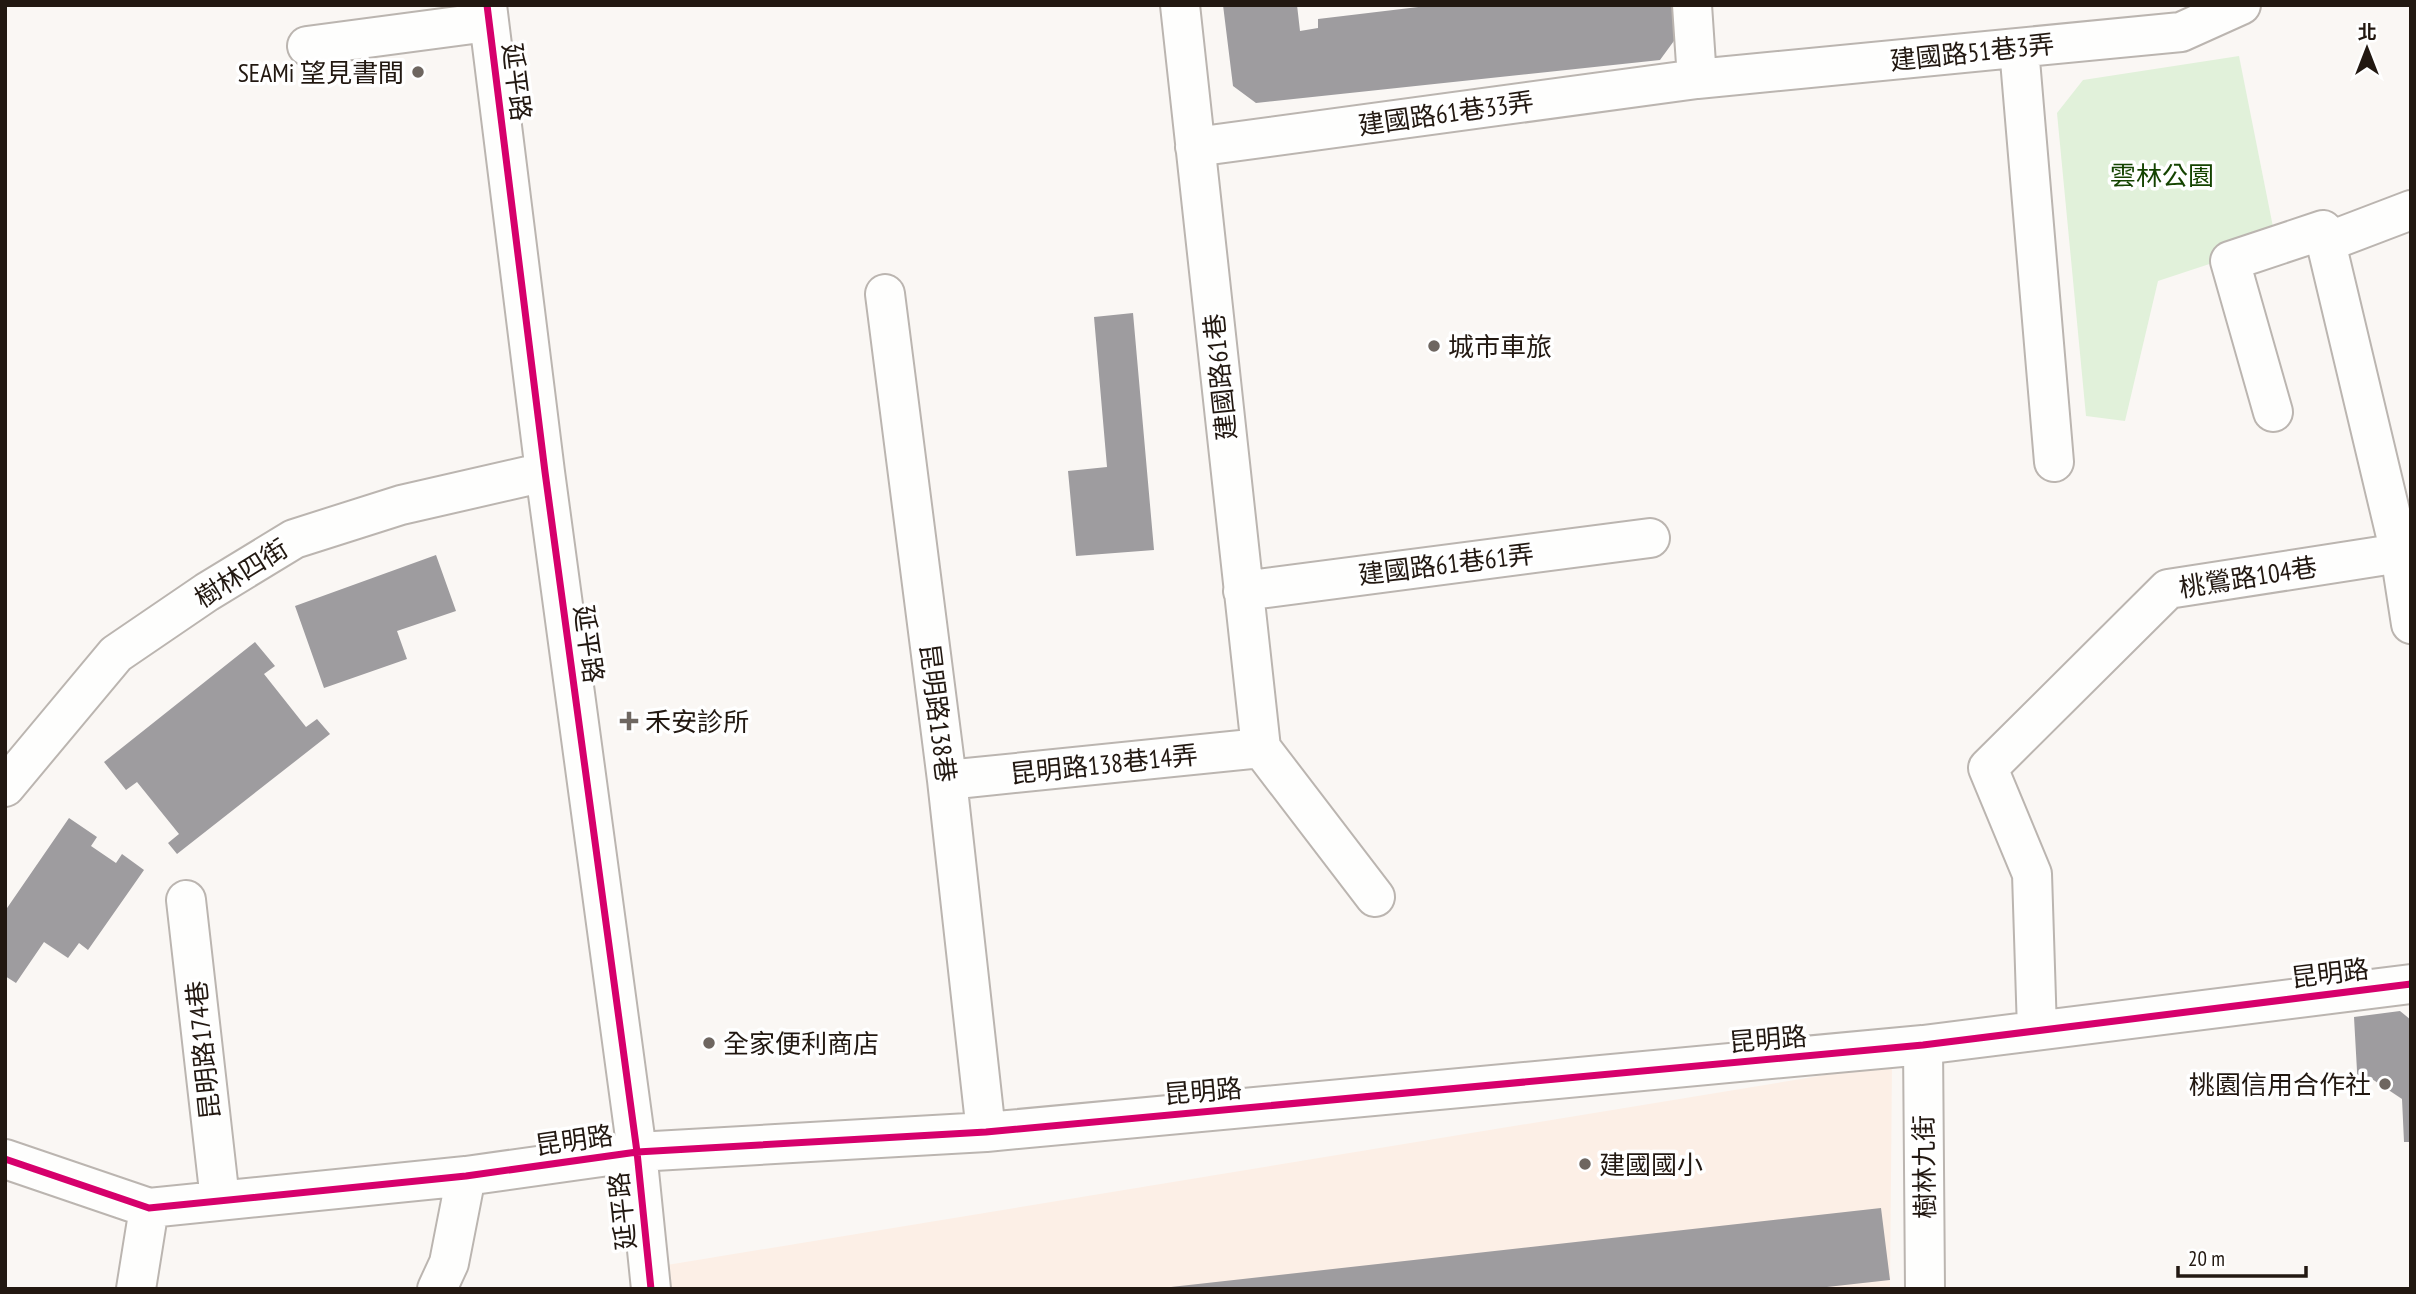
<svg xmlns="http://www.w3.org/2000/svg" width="2416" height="1294" font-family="'PT Sans Narrow','Noto Sans TC',sans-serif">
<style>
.built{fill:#fcefe6}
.green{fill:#e1f1da}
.building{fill:#9e9c9f}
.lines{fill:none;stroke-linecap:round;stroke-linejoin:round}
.minor-casing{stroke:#bbb5b0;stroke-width:42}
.minor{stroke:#fefefd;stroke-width:38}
.cycleway-casing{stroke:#fff;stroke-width:11}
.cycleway{stroke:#d6006c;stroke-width:7}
.poi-dot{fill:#6e6660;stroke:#fff;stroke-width:2.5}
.labels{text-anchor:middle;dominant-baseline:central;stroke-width:7;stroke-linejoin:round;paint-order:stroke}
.street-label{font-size:26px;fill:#221811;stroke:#fff}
.poi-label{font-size:26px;fill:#221811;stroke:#fff;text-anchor:start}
.park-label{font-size:26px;fill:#144300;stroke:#fff}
</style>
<rect width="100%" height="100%" fill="#faf7f4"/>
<!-- built -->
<path class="built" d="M1892 1064 1890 1289H670L667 1265Z"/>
<!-- green -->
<path class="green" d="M2239 56 2276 242 2158 281 2125 421 2086 416 2057 113 2083 80Z"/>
<!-- building -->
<path class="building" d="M1223 5H1297L1300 31 1318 28V19L1435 5H1675L1679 34 1660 60 1256 103 1233 86Z
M1133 313 1154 550 1076 556 1068 471 1107 467 1094 317Z
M436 555 456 611 397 631 407 659 324 688 295 606Z
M255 642 275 666 264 674 306 727 317 719 330 734 177 854 168 843 179 834 137 782 126 790 104 762Z
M69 818 97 837 91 846 116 863 122 854 144 870 88 950 79 943 68 958 44 942 16 983 5 976V911Z
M2400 1011 2411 1020V1142H2404L2402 1099 2372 1079 2358 1089 2354 1017Z
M1881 1208 1890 1280 1809 1289H1171V1287Z"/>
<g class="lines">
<!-- minor casing -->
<g class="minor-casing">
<path id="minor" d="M487 5 545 472 637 1152 651 1289
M1180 5 1261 748
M1692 5 1697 79
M307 46 488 22
M2019 48 2054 462
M1195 147 1697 79 2181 32 2241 5
M2327 242 2411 210
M885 294 947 780 986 1132
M2273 412 2230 261 2323 230 2400 553 2411 624
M1243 591 1650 538
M1261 748 1375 897
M947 780 1261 748
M5 787 116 654 207 592 294 539 401 505 545 472
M186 900 220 1200
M2037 1030 2032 874 1988 768 2168 589 2400 553
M1923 1045 1925 1289
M5 1159 149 1208 466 1176 637 1152 986 1132 1923 1045 2411 984
M136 1289 149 1208
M437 1289 449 1263 466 1176"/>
</g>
<!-- minor -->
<use href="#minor" class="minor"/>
<!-- cycleway casing -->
<g class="cycleway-casing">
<path id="cycleway" d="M487 5 545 472 637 1152 651 1289
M5 1159 149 1208 466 1176 637 1152 986 1132 1923 1045 2411 984"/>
</g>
<!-- cycleway -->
<use href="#cycleway" class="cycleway"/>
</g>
<!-- markers -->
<g class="poi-dot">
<circle cx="418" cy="72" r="7"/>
<circle cx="1434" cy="346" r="7"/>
<path d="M625.5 710.5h7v7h7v7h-7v7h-7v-7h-7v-7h7z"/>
<circle cx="709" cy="1043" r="7"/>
<circle cx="2385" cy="1084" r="7"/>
<circle cx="1585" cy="1164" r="7"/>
</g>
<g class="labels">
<!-- street labels -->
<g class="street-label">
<text transform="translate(1972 52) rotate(-6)">建國路51巷3弄</text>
<text transform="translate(517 82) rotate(83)">延平路</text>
<text transform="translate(1446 113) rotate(-8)">建國路61巷33弄</text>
<text transform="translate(1220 377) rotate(-96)">建國路61巷</text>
<text transform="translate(1446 564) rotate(-7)">建國路61巷61弄</text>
<text transform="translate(241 573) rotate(-32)">樹林四街</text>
<text transform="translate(2248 577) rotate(-9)">桃鶯路104巷</text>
<text transform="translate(589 644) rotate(82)">延平路</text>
<text transform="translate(938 713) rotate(83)">昆明路138巷</text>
<text transform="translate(1104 764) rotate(-6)">昆明路138巷14弄</text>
<text transform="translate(2330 973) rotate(-7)">昆明路</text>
<text transform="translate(1768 1039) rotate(-5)">昆明路</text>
<text transform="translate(203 1050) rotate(-96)">昆明路174巷</text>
<text transform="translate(1203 1091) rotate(-5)">昆明路</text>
<text transform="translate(574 1140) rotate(-8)">昆明路</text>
<text transform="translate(1924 1167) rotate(-91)">樹林九街</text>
<text transform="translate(622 1211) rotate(-96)">延平路</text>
</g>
<!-- poi labels -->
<g class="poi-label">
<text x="404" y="72" text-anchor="end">SEAMi 望見書間</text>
<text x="1448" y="346">城市車旅</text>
<text x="645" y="721">禾安診所</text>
<text x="723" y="1043">全家便利商店</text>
<text x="2371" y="1084" text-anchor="end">桃園信用合作社</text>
<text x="1599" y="1164">建國國小</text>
</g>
<!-- park labels -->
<g class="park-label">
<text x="2162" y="175">雲林公園</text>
</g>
</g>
<!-- border -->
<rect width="2416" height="1294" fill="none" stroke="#221811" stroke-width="14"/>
<!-- north arrow -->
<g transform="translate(2367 49)" stroke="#ffffff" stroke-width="5" paint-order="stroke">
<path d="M0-5L12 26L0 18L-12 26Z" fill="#221811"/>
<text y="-10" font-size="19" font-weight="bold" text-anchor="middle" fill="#221811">北</text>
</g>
<!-- scale -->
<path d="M2178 1266v10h128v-10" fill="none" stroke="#221811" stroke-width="3.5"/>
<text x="2188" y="1266" font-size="21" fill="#221811" stroke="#ffffff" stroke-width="5" paint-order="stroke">20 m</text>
</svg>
